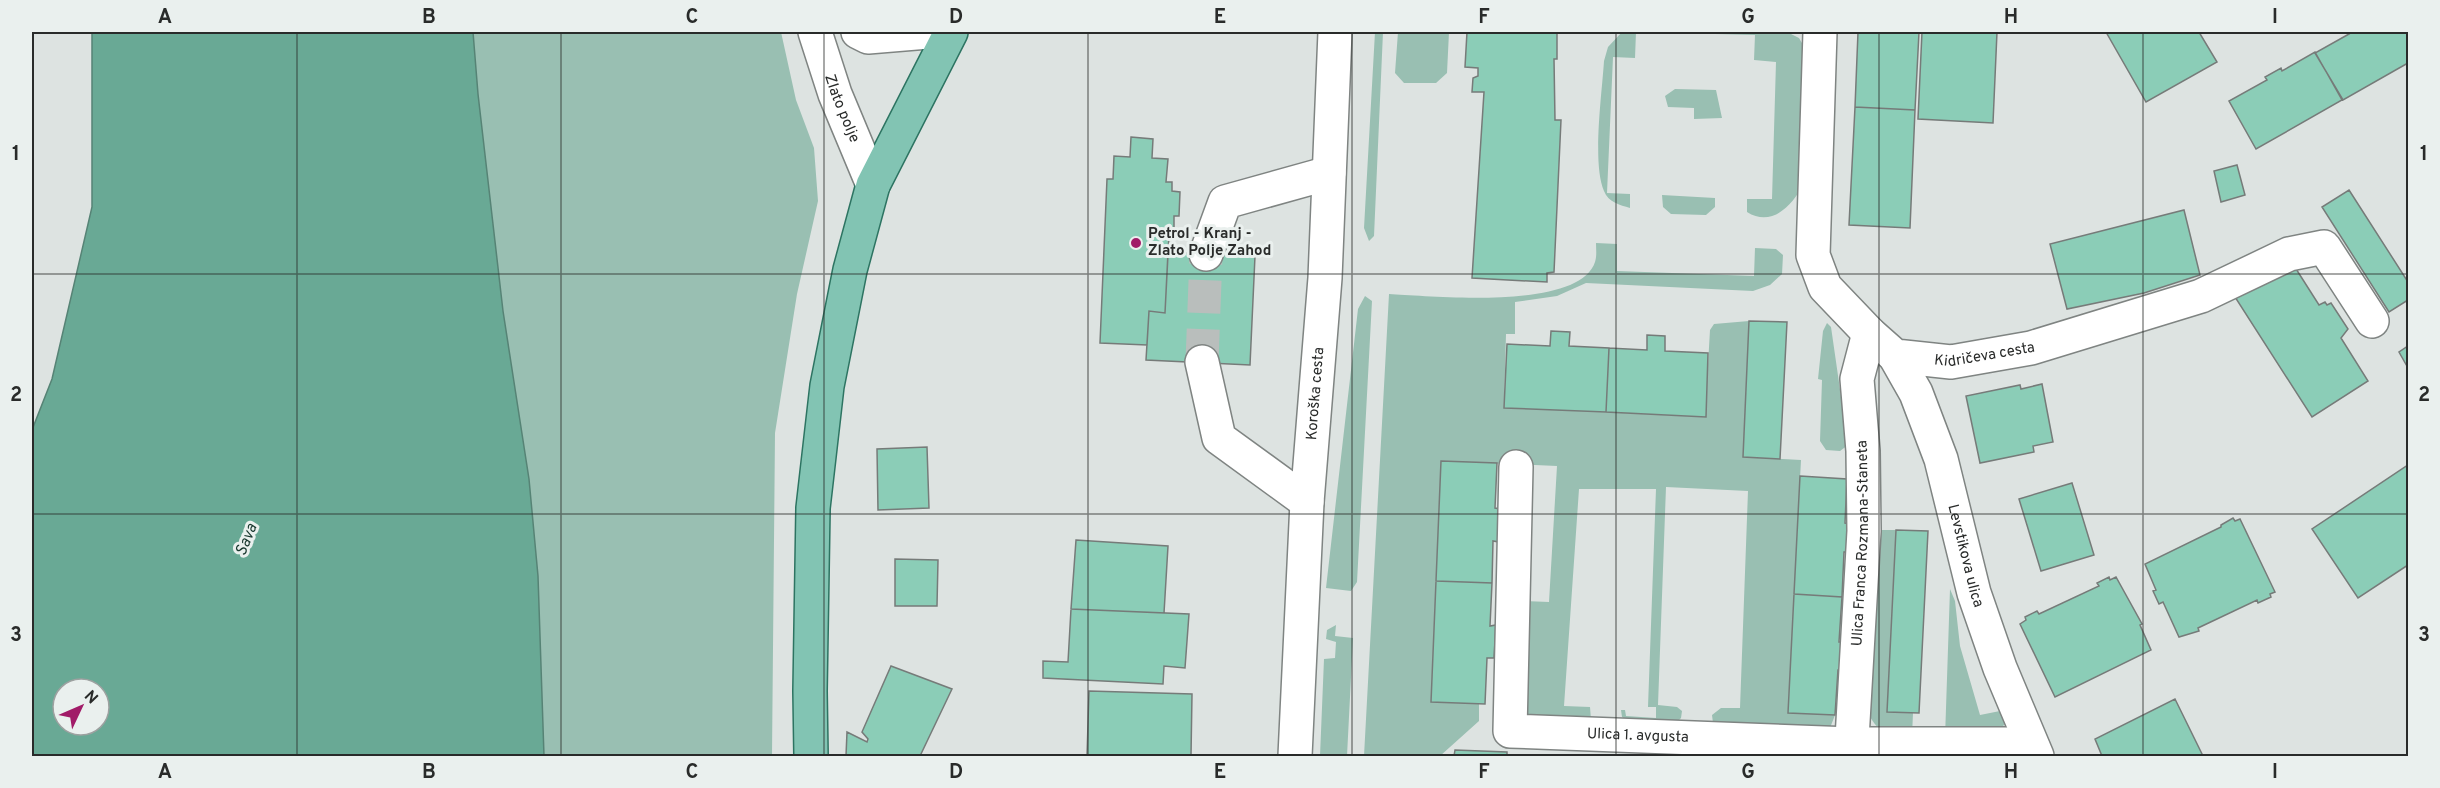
<svg xmlns="http://www.w3.org/2000/svg" width="2440" height="788" font-family="Overpass,sans-serif">
<style>
.green{fill:#99bfb2}
.water{fill:#69a995;stroke:#568375;stroke-width:1.5;fill-rule:evenodd}
.building{fill:#8bcdb7;stroke:#767b79;stroke-width:1.5}
.lines{fill:none;stroke-linecap:round;stroke-linejoin:round}
.minor-tunnel{stroke:#b9bebc;stroke-width:33;stroke-dasharray:33 16;stroke-linecap:butt}
.minor-casing{stroke:#7f8482;stroke-width:36}
.major-casing{stroke:#2d7462;stroke-width:36}
.minor{stroke:#fff;stroke-width:33}
.major{stroke:#82c4b3;stroke-width:33}
.grid{fill:none;stroke:#292b2a;stroke-width:1.5;stroke-opacity:0.55}
.poi-dot{fill:#a11b68;stroke:#eaf0ee;stroke-width:2}
.labels{text-anchor:middle;dominant-baseline:central;stroke-width:6;stroke-linejoin:round;paint-order:stroke}
.street-label{font-size:15px;fill:#292b2a;stroke:#eaf0ee}
.poi-label{font-size:15px;font-weight:bold;fill:#292b2a;stroke:#eaf0ee;text-anchor:start}
.water-label{font-size:16px;font-style:italic;fill:#16362c;stroke:#eaf0ee}
.neatline{fill:none;stroke:#292b2a;stroke-width:2}
.grid-label{font-size:20px;text-anchor:middle;font-weight:bold;fill:#292b2a}
</style>
<rect width="100%" height="100%" fill="#dde3e1"/>
<!-- green -->
<path class="green" d="M473 32H781L796 100 814 148 818 201 797 294 775 433 772 756H544L538 576 529 479 503 311 478 94Z
M1375 32H1383L1374 236 1369 241 1364 228Z
M1398 32H1449L1447 73 1436 83H1404L1395 73Z
M1622 32H1787L1799 38 1809 55 1804 183C1793 205 1772 228 1747 212V199H1772L1776 62 1754 60 1755 35 1636 32 1635 58 1613 57 1607 193 1630 194V208C1620 205 1608 202 1604 191 1592 164 1602 93 1604 61L1608 47Z
M1675 89 1716 90 1722 118 1694 119V108L1668 107 1665 96Z
M1662 195 1715 198V207L1706 215 1671 214 1663 207Z
M1596 243 1617 244V271L1754 276 1755 248 1776 249 1783 255 1782 274 1770 285 1753 291 1586 283 1557 296 1515 302V334H1506L1504 407 1705 417 1710 330 1714 324 1749 321 1743 457 1801 460 1788 712 1835 715 1830 728 1713 723 1712 715 1721 708H1740L1748 491 1666 487 1658 705 1677 707 1682 711 1681 718 1675 724 1631 723 1622 717 1621 710H1625L1626 716 1656 718V707H1648L1656 489H1579L1564 706 1590 707 1591 720H1539L1526 714 1521 601 1549 602 1557 466 1441 461 1431 701 1479 704V721L1440 756H1364L1389 294C1431 296 1579 311 1595 262 1597 256 1596 249 1596 243Z
M1365 296 1372 301 1357 582 1351 591 1326 588 1358 309Z
M1827 323 1831 327 1848 445 1840 451 1826 450 1820 441 1822 380 1818 379 1823 331Z
M1878 530H1896L1887 711 1913 713 1912 736C1888 734 1880 736 1868 713Z
M1950 589 1955 601 1960 646 1980 715 2005 710V724L1996 733 1945 738Z
M1336 625 1335 636 1353 638 1347 756H1320L1324 659 1335 658 1336 642 1326 639 1327 630Z"/>
<!-- water -->
<path class="water" d="M92 32H473L478 94 503 311 529 479 538 576 544 756H32V430L52 379 92 207ZM63 689H99V725H63Z"/>
<!-- building -->
<path class="building" d="M1467 32H1557V59H1554L1555 120H1561L1554 272 1547 273V282L1472 278 1484 92H1472L1473 78 1478 76V68L1465 67Z
M1858 32H1919L1915 110 1855 107Z
M1922 32H1997L1993 123 1918 119Z
M2106 32H2199L2217 62 2146 102Z
M2347 32H2408V63L2343 100 2315 53 2349 34Z
M2315 52 2342 100 2256 149 2229 101 2267 80 2265 77 2281 68 2282 71Z
M1855 107 1915 110 1910 228 1849 225Z
M1131 137 1153 139 1152 158 1168 159 1166 182H1172V191L1180 192 1179 216H1174V235H1169L1165 313 1149 311 1147 345 1100 343 1107 179H1113L1114 156 1130 157Z
M2237 165 2245 195 2221 202 2214 171Z
M2349 190 2408 282V300L2389 312 2322 207Z
M2184 210 2200 275 2144 293 2067 309 2050 244Z
M1168 252 1255 256 1250 365 1146 360 1149 311 1165 313Z
M2291 261 2319 305 2325 302 2327 305 2331 303 2348 329 2341 338 2368 381 2312 417 2235 297Z
M1749 321 1787 322 1780 459 1743 457Z
M1551 331 1570 332 1569 346 1609 348 1606 412 1504 408 1507 344 1550 346Z
M1647 335 1665 336V351L1708 353 1706 417 1606 412 1609 348 1647 350Z
M2408 346V368L2399 352Z
M2042 384 2053 442 2033 446 2034 452 1980 463 1966 396 2020 385 2021 389Z
M927 447 929 508 878 510 877 449Z
M1441 461 1497 463 1495 508 1501 509 1499 542 1493 541 1492 583 1436 581Z
M2408 465V565L2358 598 2312 529Z
M1800 476 1847 479 1845 523 1852 524 1851 552H1844L1842 597 1794 594Z
M2072 483 2094 555 2041 571 2019 499Z
M2233 518 2235 521 2240 519 2275 592 2270 594 2271 597 2258 603 2257 600 2198 628 2199 631 2179 637 2163 602 2159 604 2153 591 2156 590 2145 564 2221 527V525Z
M1896 530 1928 531 1919 713 1887 712Z
M1076 540 1168 546 1164 613 1071 609Z
M895 559 938 560 937 606H895Z
M2109 577 2110 580 2116 577 2142 624 2140 625 2151 650 2055 697 2020 624 2026 620 2025 617 2037 611 2039 614 2099 586 2097 583Z
M1436 581 1492 583 1490 626 1496 625 1494 658H1487L1485 704 1431 702Z
M1794 594 1842 597 1839 642H1847L1845 670H1838L1835 715 1788 713Z
M1071 609 1189 614 1185 668 1164 666 1163 684 1043 678V661L1068 662Z
M891 666 952 689 920 756H846L847 732 867 742 868 739 862 732Z
M1089 691 1192 694 1191 756H1087Z
M2175 699 2203 756H2102L2095 739Z
M1455 750 1507 752V756H1454Z"/>
<g class="lines">
<!-- minor-tunnel -->
<path class="minor-tunnel" d="M1202 362 1206 254"/>
<!-- minor casing -->
<g class="minor-casing">
<g id="minor">
<path id="s1" d="M815 32 835 94 873 185"/>
<path d="M858 32 868 37 928 32"/>
<path id="s2" d="M1820 32 1813 255 1825 287 1869 333 1895 356 1951 362 2031 348 2201 296 2289 254 2324 247 2372 321"/>
<path d="M1206 254 1225 202 1329 173"/>
<path id="s3" d="M1895 356 1916 393 1941 459 1974 593 2000 668 2037 756"/>
<path d="M1202 362 1219 438 1307 502"/>
<path id="s4" d="M1516 467 1510 731 1851 744H2031"/>
<path id="s5" d="M1295 756 1307 502 1325 278 1335 32"/>
<path id="s6" d="M1851 756 1864 531 1863 451 1857 379 1869 333"/>
</g>
</g>
<!-- major casing -->
<g class="major-casing">
<path id="major" d="M811 756 810 691 813 508 827 386 850 270 873 185 951 32"/>
</g>
<!-- minor -->
<use href="#minor" class="minor"/>
<!-- major -->
<use href="#major" class="major"/>
</g>
<!-- grid -->
<path class="grid" d="M297 32V756M561 32V756M824 32V756M1088 32V756M1352 32V756M1616 32V756M1879 32V756M2143 32V756M32 274H2408M32 514H2408"/>
<!-- markers -->
<circle class="poi-dot" cx="1136" cy="243" r="6"/>
<g class="labels">
<!-- street labels -->
<g class="street-label">
<text stroke="none"><textPath href="#s1" startOffset="81">Zlato polje</textPath></text>
<text stroke="none"><textPath href="#s2" startOffset="446">Kidričeva cesta</textPath></text>
<text stroke="none"><textPath href="#s5" startOffset="363">Koroška cesta</textPath></text>
<text stroke="none"><textPath href="#s6" startOffset="213">Ulica Franca Rozmana-Staneta</textPath></text>
<text stroke="none"><textPath href="#s3" startOffset="213">Levstikova ulica</textPath></text>
<text stroke="none"><textPath href="#s4" startOffset="392">Ulica 1. avgusta</textPath></text>
</g>
<!-- poi labels -->
<g class="poi-label">
<text x="1148" y="234">Petrol - Kranj -<tspan x="1148" dy="17">Zlato Polje Zahod</tspan></text>
</g>
<!-- water labels -->
<g class="water-label">
<text transform="translate(247 540) rotate(-68)">Sava</text>
</g>
</g>
<!-- border -->
<rect width="2440" height="788" fill="none" stroke="#eaf0ee" stroke-width="66"/>
<!-- north arrow -->
<g transform="translate(81 707) rotate(46)"><circle r="28" fill="#eaf0ee" stroke="#9da1a0" stroke-width="1.5"/>
<path d="M0-4.5L10 22L0 15L-10 22Z" fill="#a11b68"/>
<text y="-9" font-size="16" font-weight="bold" text-anchor="middle" fill="#292b2a">N</text>
</g>
<rect x="33" y="33" width="2374" height="722" class="neatline"/>
<g class="grid-label">
<text x="165" y="23">A</text>
<text x="429" y="23">B</text>
<text x="692" y="23">C</text>
<text x="956" y="23">D</text>
<text x="1220" y="23">E</text>
<text x="1484" y="23">F</text>
<text x="1748" y="23">G</text>
<text x="2011" y="23">H</text>
<text x="2275" y="23">I</text>
<text x="16" y="160">1</text>
<text x="2424" y="160">1</text>
<text x="16" y="401">2</text>
<text x="2424" y="401">2</text>
<text x="16" y="641">3</text>
<text x="2424" y="641">3</text>
<text x="165" y="778">A</text>
<text x="429" y="778">B</text>
<text x="692" y="778">C</text>
<text x="956" y="778">D</text>
<text x="1220" y="778">E</text>
<text x="1484" y="778">F</text>
<text x="1748" y="778">G</text>
<text x="2011" y="778">H</text>
<text x="2275" y="778">I</text>
</g>
</svg>
